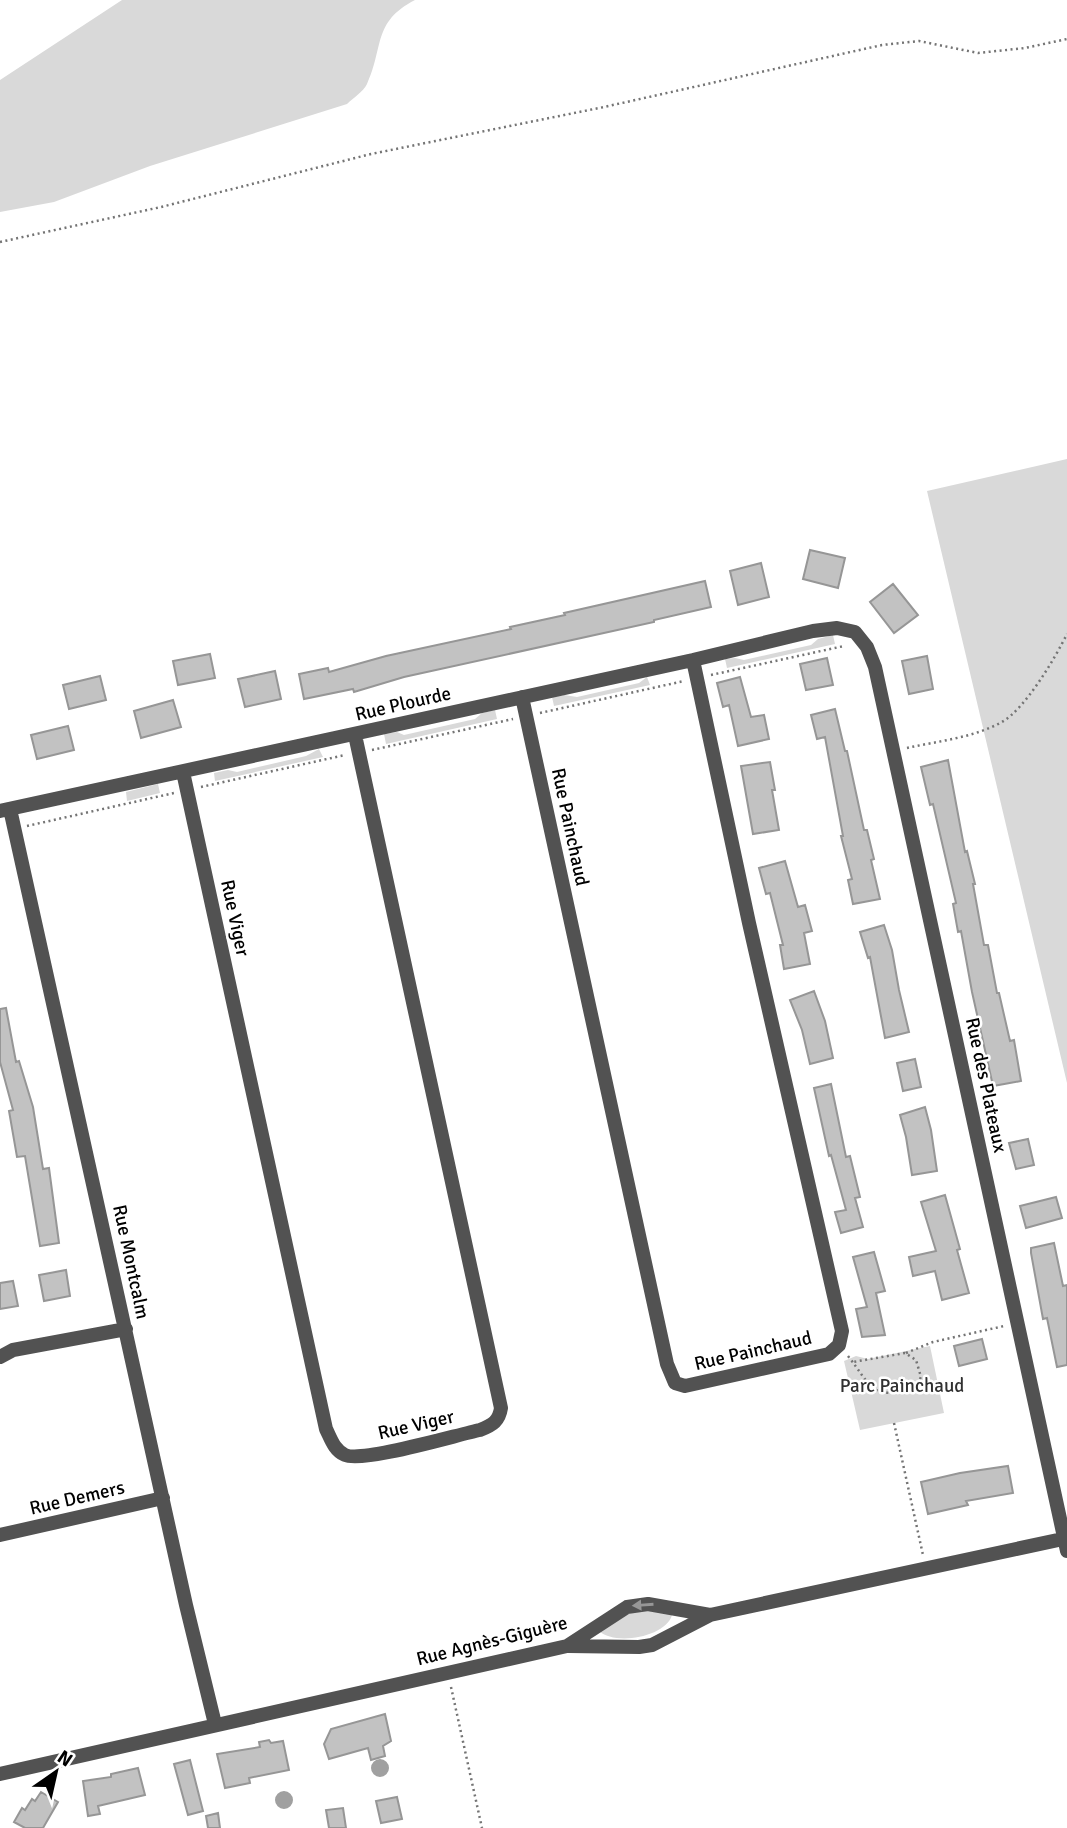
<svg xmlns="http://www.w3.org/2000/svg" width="1067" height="1828" font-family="Signika,sans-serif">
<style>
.green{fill:#d9d9d9}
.water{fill:#a0a0a0}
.building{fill:#c2c2c2;stroke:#969696;stroke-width:2}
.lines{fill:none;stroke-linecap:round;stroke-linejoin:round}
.path{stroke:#747474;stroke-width:2.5;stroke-dasharray:2 3.5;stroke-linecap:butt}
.street{stroke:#525252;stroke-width:14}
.oneway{fill:#979797}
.labels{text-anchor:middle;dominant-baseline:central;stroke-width:5;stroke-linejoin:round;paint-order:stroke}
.street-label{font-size:19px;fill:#000;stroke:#fff}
.park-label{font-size:19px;fill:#303030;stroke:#fff}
</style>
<rect width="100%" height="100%" fill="#fff"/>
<!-- green -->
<path class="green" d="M122 0H415C372 22 384 48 367 84 363 92 353 98 347 104L150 166 54 202 0 212V80Z
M1067 459V1083L927 491Z
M833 635 835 644 727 668 725 659 735 658 744 660 811 645 818 639Z
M647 677 650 685 554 706 552 697 564 695 577 697 639 683Z
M495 710 497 719 386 744 384 734 397 732 404 735 475 719 482 713Z
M319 749 323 757 215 781 214 773 228 770 237 772 306 756Z
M158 784 160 793 127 801 126 792Z
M930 1346 944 1413 860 1430 844 1361 856 1356 868 1359Z
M650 1608 672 1615C666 1637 615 1646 599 1631L613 1618Z"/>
<!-- water -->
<path class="water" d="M371 1768a9 9 0 1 1 18 0a9 9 0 1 1-18 0Z
M275 1800a9 9 0 1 1 18 0a9 9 0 1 1-18 0Z"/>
<!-- building -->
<path class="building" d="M810 550 845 558 838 588 803 579Z
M761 563 769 597 738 605 730 571Z
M705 581 711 607 654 620V622L404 677 354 692 353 689 304 699 299 674 328 668 329 672 386 656 511 629 510 627 565 615 564 613Z
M893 584 918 615 894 633 870 602Z
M210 654 215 678 178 685 173 661Z
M927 656 933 689 909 694 902 661Z
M827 658 833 685 806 690 800 664Z
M275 671 281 699 245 707 238 679Z
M100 676 106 700 69 709 63 685Z
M740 677 751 717 764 715 769 739 738 746 729 705 723 707 717 683Z
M173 700 181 727 141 738 134 711Z
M835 709 845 751H847L864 830H867L874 859 871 860 880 899 853 904 848 880 852 879 841 836H843L825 737 817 739 811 715Z
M68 726 74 750 37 759 31 735Z
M948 760 965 852 967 851 975 884H973L984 945H988L997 993H999L1010 1041 1014 1040 1021 1081 993 1086 972 992 961 931 958 932 953 904 956 903 933 804 930 805 921 767Z
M770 762 775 790H772L779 830 753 834 741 766Z
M785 861 798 907 805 905 812 931 804 933 810 964 784 969 780 945H783L770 893 766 894 759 868Z
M884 925 892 950 899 990 909 1032 885 1038 870 957 868 958 860 932Z
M814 991 825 1021 833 1058 810 1064 802 1030 790 1000Z
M6 1008 16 1062 19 1061 33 1107 43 1169 49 1168 59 1243 40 1246 25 1156 17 1157 9 1111 13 1110 0 1062V1009Z
M915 1059 921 1087 903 1091 897 1063Z
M831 1084 846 1157 850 1156 860 1197 855 1198 863 1227 841 1233 835 1212 846 1210 831 1155 829 1156 814 1088Z
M925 1107 931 1130 937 1171 912 1175 906 1137 900 1115Z
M1028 1139 1034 1165 1016 1169 1009 1143Z
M945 1195 960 1249 957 1250 969 1293 942 1300 935 1271 913 1276 909 1257 936 1251 921 1202Z
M1056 1197 1062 1218 1026 1228 1020 1206Z
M1054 1243 1063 1286 1067 1285V1365L1057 1367 1047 1318 1043 1319 1031 1253V1248Z
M874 1252 885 1291 876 1293 885 1335 862 1337 856 1309 867 1307 853 1257Z
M66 1270 70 1296 44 1301 39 1275Z
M13 1281 18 1306 0 1309V1283Z
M982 1339 987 1359 959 1366 954 1346Z
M1008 1466 1013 1493 966 1501 968 1505 928 1514 921 1482 960 1473Z
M385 1714 391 1741 383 1746 385 1756 371 1760 368 1748 329 1759 324 1744 331 1729Z
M269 1740 271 1743 283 1741 289 1770 249 1778 250 1783 225 1788 217 1754 260 1747 259 1742Z
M190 1760 203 1811 188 1815 174 1764Z
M138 1768 145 1795 98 1806 100 1814 88 1816 83 1781 111 1777V1774Z
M41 1792 58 1802 43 1828H25L14 1822 22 1808 25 1810 32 1799 35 1801Z
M397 1797 402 1819 381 1823 376 1801Z
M343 1808 346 1828H329L326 1810Z
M218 1813 220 1828H208L206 1816Z"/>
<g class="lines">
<!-- path -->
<path class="path" d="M0 242 161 207 371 154 604 107 882 45 919 41 978 53 1025 48 1067 39
M711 675 844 646
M540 713 684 681
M907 748C938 741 973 738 1002 722 1026 708 1055 658 1067 634
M372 750 513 719
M201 787 345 755
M27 826 174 793
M906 1353 933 1342 1004 1326
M848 1356C872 1386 871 1403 916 1386L921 1377 916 1360 905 1353 853 1362
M894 1423 923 1555
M451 1687 482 1828"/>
<!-- street -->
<path class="street" d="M522 697 667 1364 675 1383 685 1386 829 1354 839 1345 842 1331 749 923 693 660
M183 772 326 1429C331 1439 334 1450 345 1455 363 1463 456 1435 480 1430 493 1425 499 1421 501 1408L355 735
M10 809 186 1605 215 1724
M0 811 693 660 813 631 837 628 855 632 867 647 875 667 1067 1551
M0 1357 13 1350 126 1329
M0 1535 163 1498
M569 1646 639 1647 652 1645 710 1615
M0 1774 567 1646 627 1607 648 1604 710 1615 1067 1538"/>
</g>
<!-- one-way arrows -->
<defs><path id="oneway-solid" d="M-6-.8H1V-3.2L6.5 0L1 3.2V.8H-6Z" transform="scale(1.75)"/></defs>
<use class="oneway" href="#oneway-solid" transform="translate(643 1605) rotate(176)"/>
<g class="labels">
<!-- street labels -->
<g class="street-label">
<text transform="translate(403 704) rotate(-13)">Rue Plourde</text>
<text transform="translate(570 827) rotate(78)">Rue Painchaud</text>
<text transform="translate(235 918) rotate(78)">Rue Viger</text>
<text transform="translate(986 1085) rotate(78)">Rue des Plateaux</text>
<text transform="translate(131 1262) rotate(78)">Rue Montcalm</text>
<text transform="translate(753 1351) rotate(-13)">Rue Painchaud</text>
<text transform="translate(416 1425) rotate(-13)">Rue Viger</text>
<text transform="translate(77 1498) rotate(-13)">Rue Demers</text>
<text transform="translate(492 1641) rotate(-14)">Rue Agnès-Giguère</text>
</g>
<!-- park labels -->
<g class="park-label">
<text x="902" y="1386">Parc Painchaud</text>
</g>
</g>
<!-- north arrow -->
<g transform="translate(56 1772) rotate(34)" stroke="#ffffff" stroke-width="5" paint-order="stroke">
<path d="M0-5L12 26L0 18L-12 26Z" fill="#000000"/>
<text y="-10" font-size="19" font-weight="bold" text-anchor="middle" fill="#000000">N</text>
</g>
</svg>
